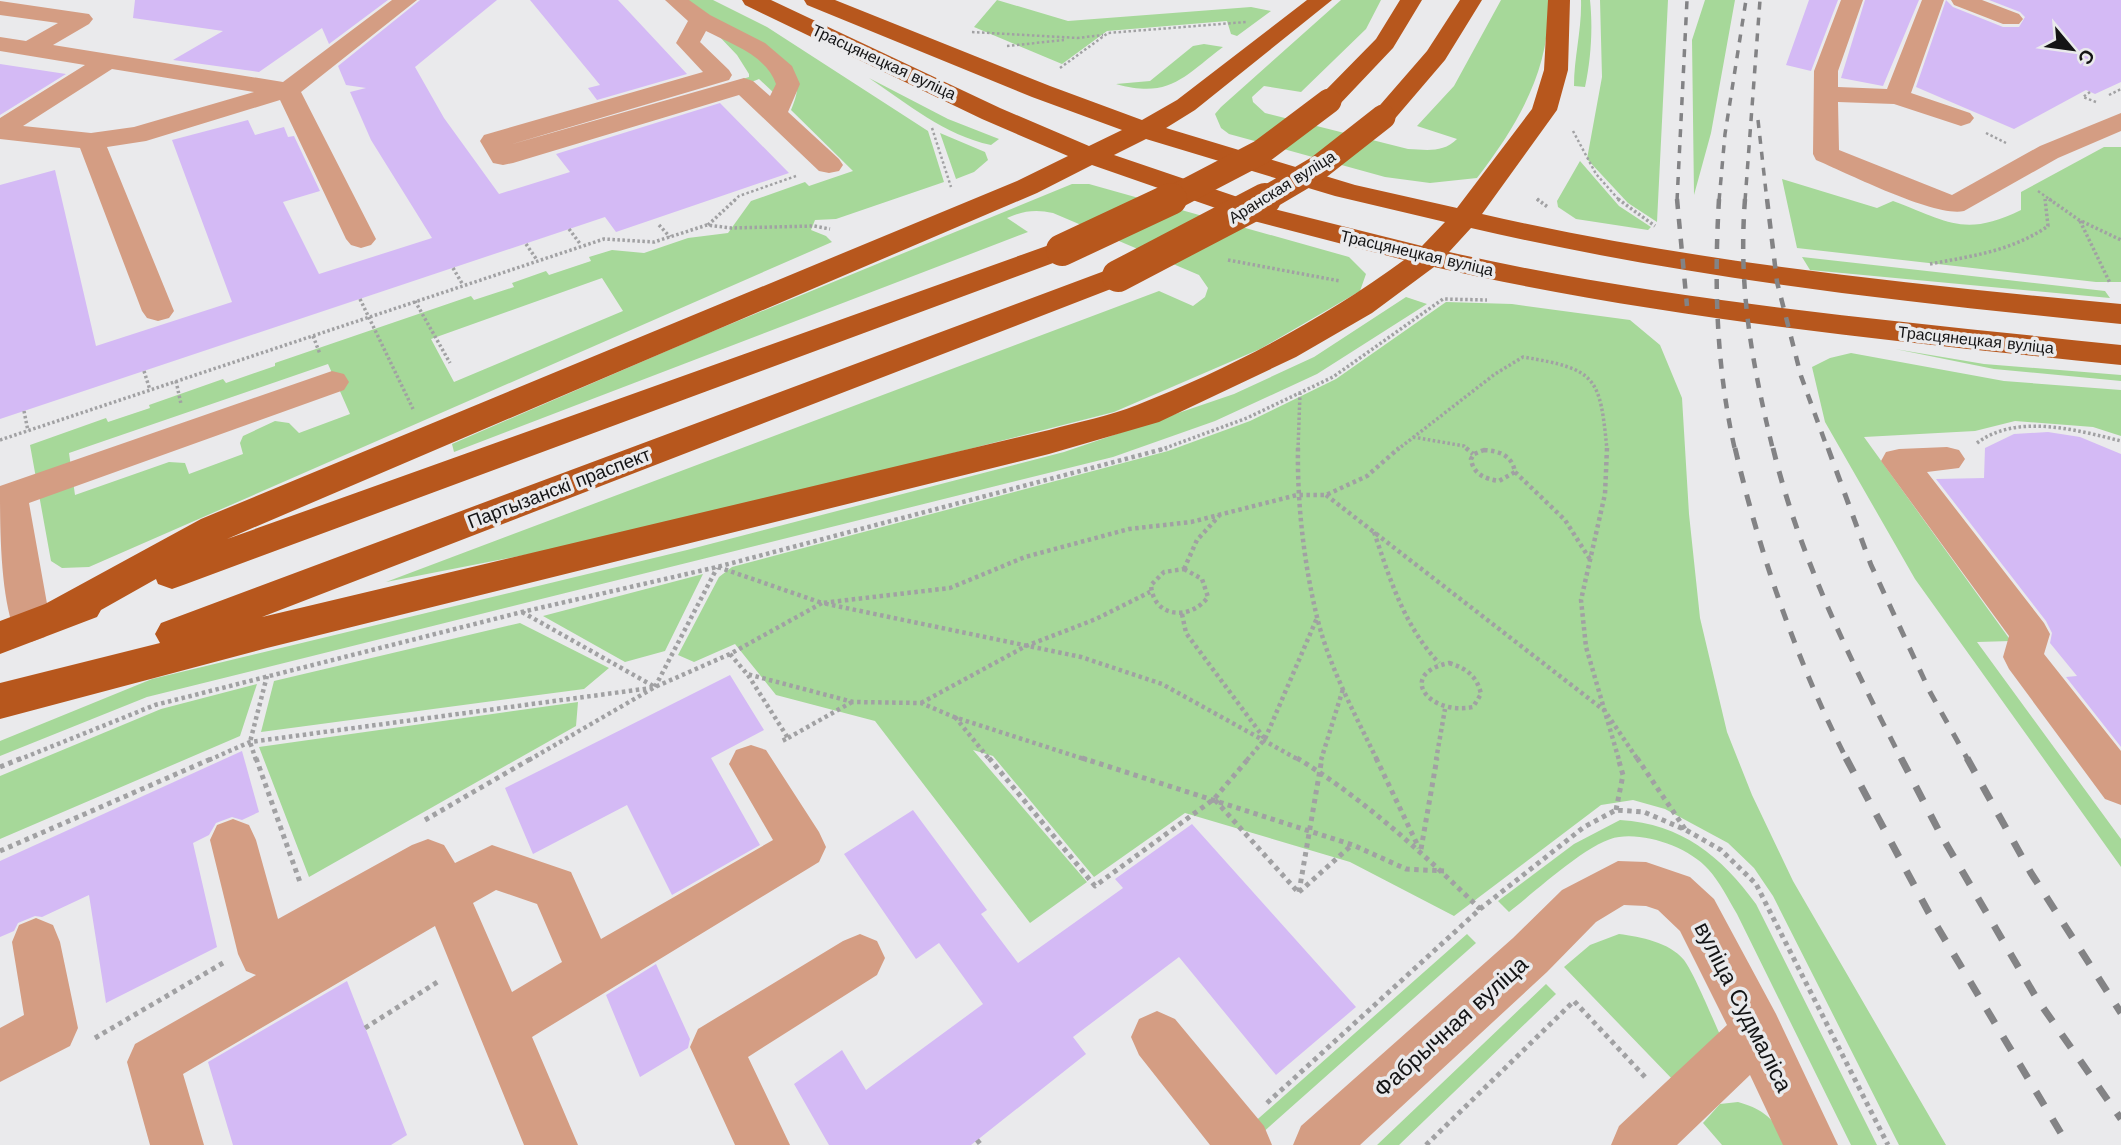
<svg xmlns="http://www.w3.org/2000/svg" width="2121" height="1145" font-family="'Work Sans',sans-serif">
<style>
.green{fill:#a6d899;fill-rule:evenodd}
.building{fill:#d4baf5}
.lines{fill:none;stroke-linecap:round;stroke-linejoin:round}
.path-far3{stroke:#a1a1a3;stroke-width:2.5;stroke-dasharray:2.5 2.5;stroke-linecap:butt}
.path-far2{stroke:#a1a1a3;stroke-width:3.5;stroke-dasharray:2.5 2.5;stroke-linecap:butt}
.path-far1{stroke:#a1a1a3;stroke-width:4.5;stroke-dasharray:3.5 3.5;stroke-linecap:butt}
.path{stroke:#a1a1a3;stroke-width:5;stroke-dasharray:4.5 4.5;stroke-linecap:butt}
.minor{fill:#d49d83;fill-rule:evenodd}
.major{fill:#b7571d;fill-rule:evenodd}
.rail-far3{stroke:#838385;stroke-width:3.5;stroke-dasharray:8 8;stroke-linecap:butt}
.rail-far2{stroke:#838385;stroke-width:4.5;stroke-dasharray:10 10;stroke-linecap:butt}
.rail-far1{stroke:#838385;stroke-width:5;stroke-dasharray:12 12;stroke-linecap:butt}
.rail{stroke:#838385;stroke-width:7;stroke-dasharray:16 16;stroke-linecap:butt}
.major-bridge-far1{stroke:#b7571d;stroke-width:25}
.major-bridge{stroke:#b7571d;stroke-width:32}
.labels{text-anchor:middle;dominant-baseline:central;stroke-width:7;stroke-linejoin:round;paint-order:stroke}
.far-street-label{font-size:16px;fill:#141415;stroke:#eaeaec}
.street-label{font-size:19px;fill:#141415;stroke:#eaeaec}
.near-street-label{font-size:23px;fill:#141415;stroke:#eaeaec}
</style>
<rect width="100%" height="100%" fill="#eaeaec"/>
<!-- green -->
<path class="green" d="M682 0H713L767 27 928 131 944 182 836 219 815 220 811 230 826 236 832 242 89 567 62 568 51 561 30 445 106 418 108 422 150 408 149 405 223 379 226 383 275 366V363L471 296 474 300 514 287 512 283 546 271 549 275 591 261 589 257 612 250 644 253 688 238 728 233 751 201 805 182 809 186 853 171 791 110C799 91 801 78 786 63ZM602 278 623 311 454 382 431 339ZM328 364 350 414 299 433 289 423 275 421 243 436 240 443 243 454 189 474 185 463 169 462 75 495 69 453Z
M997 0 1068 21 1251 7 1271 11 1237 36 1231 34 1227 21 1107 31 1062 64 974 27Z
M1341 0H1381L1366 29 1301 92 1264 86 1252 97 1253 102 1265 113 1408 149C1427 150 1443 153 1457 139L1417 126 1454 86 1501 0H1548C1552 68 1517 126 1477 178L1430 183 1385 177 1229 134 1221 128 1215 114 1221 107Z
M1581 0H1590C1593 28 1591 59 1585 87L1574 86C1574 57 1582 29 1581 0Z
M1600 0H1668L1657 222 1628 203 1587 159 1602 77Z
M1705 0H1735L1711 133 1694 195 1692 40Z
M716 33 736 39 780 78 775 94 759 79 749 83 736 81 749 77V74L737 55Z
M1204 44 1223 47C1183 77 1170 99 1116 84L1150 81 1193 46Z
M869 78 948 119 999 139 991 145C944 135 908 104 869 78Z
M940 133 985 152 988 160 974 172 956 179Z
M2104 147H2121V282H2096L1797 248 1782 179 1877 208 1893 201C1947 221 1964 238 2021 210V192Z
M1580 161 1619 206 1651 227 1648 230 1576 219 1558 207 1557 201Z
M1072 184H1089L1349 257 1366 274 1360 291 1260 349 1114 412 657 529 386 582 1159 291 1193 306 1205 297 1208 288 1199 275 1053 213C1036 209 1022 211 1007 218L1028 232 454 452 452 444 699 337Z
M1802 257 2105 291 2110 298 1810 270Z
M1406 297 1427 304 1317 374 1215 421 1113 457 147 697 0 756V741L152 679 687 550 1064 452 1234 394 1314 357Z
M1446 302 1512 304 1630 320 1660 345 1682 398 1689 514 1700 618 1727 732 1752 795 1793 881 1946 1145H1899L1773 896 1754 868 1728 843 1665 809 1633 800 1601 805 1454 916 1350 862 1185 813 1094 877 993 756 973 750 1087 882 1030 923 875 721 776 695 735 644 694 662 678 655 719 577 732 567 1168 451 1250 421 1336 379Z
M1895 349 1984 364 2121 375V381L1994 369Z
M1851 353 2004 381 2121 390V436L2093 427 2015 421 1975 431 1864 437 2011 641 1977 642 2121 839V867L1915 579 1825 422 1812 367 1830 358Z
M703 574 665 651 625 662 543 616Z
M520 623 609 668 584 689 261 732 274 681Z
M257 684 240 736 0 839V776L161 709Z
M578 702 576 726 309 877 259 747Z
M1620 820C1682 824 1721 856 1756 904L1877 1145H1851L1737 914C1728 899 1720 882 1708 869 1689 848 1648 833 1619 837 1590 840 1534 893 1509 912L1498 901 1574 844Z
M1467 934 1476 943 1260 1135 1251 1125Z
M1619 934C1641 937 1669 942 1684 960 1695 975 1713 1020 1722 1039L1676 1083 1564 967 1590 945Z
M1546 984 1556 994 1399 1145H1377Z
M1738 1102C1767 1110 1774 1121 1790 1145H1722L1703 1123 1720 1104Z"/>
<!-- building -->
<path class="building" d="M135 0H388L329 44 322 28 259 72 173 60 223 31 133 18Z
M420 0H497L415 67 444 118 499 194 570 172 556 154 720 103 789 173 616 232 605 217 0 419V185L55 170 96 346 232 302 172 140 248 120 255 135 284 127 288 137 294 136 320 191 283 202 319 274 432 238 371 140 350 92 366 88 346 85 338 66Z
M530 0H618L687 74 597 100 588 88 600 85Z
M1809 0H1838L1811 71 1786 65Z
M1865 0H1919L1883 86 1841 78Z
M1946 0 1953 7 2003 27H2019L2025 17 2020 12 1989 0H2121V82L2095 94 2086 90 2014 129 1916 87Z
M0 64 66 74 0 115Z
M2048 432 2080 437 2121 454V747L2066 677 2077 676 2050 643 2052 633 2046 621 1936 479 1984 478 1985 448 2014 434Z
M730 675 764 730 711 758 760 845 672 895 627 805 533 854 505 788Z
M242 751 259 812 242 820 232 817 216 823 209 835 193 843 217 947 106 1003 89 895 42 917 35 916 18 923 14 931 0 937V861Z
M913 810 987 910 981 914 1018 963 1123 888 1115 879 1192 824 1356 1007 1276 1075 1179 957 1073 1037 1086 1054 971 1145H829L794 1084 842 1050 866 1090 983 1004 939 943 916 959 844 854Z
M656 964 690 1039 688 1048 640 1077 606 995Z
M347 981 407 1135 391 1145H233L208 1062Z"/>
<g class="lines">
<!-- path-far3 -->
<path class="path-far3" d="M972 32 1078 38
M1077 38 1103 35
M1007 46 1064 40
M1060 68 1108 33 1246 22
M2090 92 2083 97 2096 102
M2109 95 2121 89
M932 128 951 187
M1573 131 1596 174 1620 201
M1986 133 2006 143
M2038 191 2052 201
M1537 199 1539 201
M734 201 739 196 796 176"/>
<!-- path-far2 -->
<path class="path-far2" d="M1537 199 1549 208
M1618 199 1655 226
M2049 199 2079 220 2121 240
M2080 221 2110 283
M659 225 670 237
M708 225 736 199
M569 229 581 245
M526 244 537 260
M1228 260 1340 281
M1930 264C1972 256 2012 251 2048 226L2045 199
M453 268 463 285
M360 299 413 409
M415 301 450 363
M313 336 320 354
M144 371 150 390
M176 381 181 404
M24 411 28 431
M1413 437 1464 446 1468 450
M0 440 604 239 654 242 707 225 731 228 814 226 830 229
M1977 443C2017 413 2077 430 2121 441
M1160 450 1247 418 1333 377 1443 299 1487 300
M1298 450 1300 393
M1397 450 1495 374 1523 357C1597 369 1600 377 1607 450"/>
<!-- path-far1 -->
<path class="path-far1" d="M1298 448C1297 503 1304 564 1317 617 1329 667 1355 714 1377 760
M1466 448 1473 454
M1607 448 1605 494 1581 600 1586 647 1619 760
M1484 450C1499 451 1512 455 1515 472L1499 481C1485 479 1473 474 1471 459L1474 454Z
M1515 472 1565 520 1591 561
M1326 495 1605 711 1638 760
M1374 532C1390 579 1404 626 1439 663
M718 567 822 603 950 588 1025 557 1129 529 1191 522 1297 495H1326L1367 476 1399 448
M1184 569 1202 579 1208 597C1190 621 1153 618 1151 585L1164 572Z
M1184 569 1197 540 1219 516
M522 612 655 687
M1182 614 1186 633 1264 738
M730 654 747 674 853 702 921 703 954 717 1087 760
M1449 663C1466 668 1477 676 1481 694L1473 707C1429 716 1396 674 1449 663Z
M748 675 788 738 782 741
M655 687 717 568
M921 703 1026 646 1096 619 1150 592
M955 717 990 760
M788 738 852 702
M18 760 155 705 522 612 717 567 1167 448
M209 760 250 742 651 688
M256 760 250 742 267 676
M529 760 655 687 730 654 822 603 1081 657 1162 684 1299 760
M1247 760 1265 739 1317 618
M1321 760 1343 689
M1436 760 1445 709"/>
<!-- path -->
<path class="path" d="M256 758 301 885
M989 758 1095 886 1214 799 1249 758
M1082 758 1353 845 1406 869 1444 871
M1297 758C1364 799 1424 854 1480 909
M1376 758 1419 848
M1637 758 1685 829
M0 767 22 758
M1215 800 1298 892
M1616 810 1623 775 1618 758
M425 820 532 758
M1421 849 1437 758
M0 851 213 758
M1299 892 1322 758
M1299 892 1352 845
M365 1028 439 981
M95 1038 223 963
M1267 1103 1480 909 1584 827 1616 810 1644 812 1686 830 1721 850 1756 884 1888 1145
M977 1140 981 1145
M1426 1145 1574 1001 1645 1077"/>
<!-- minor -->
<path class="minor" d="M392 0H417L301 92 376 239 371 245 361 248 351 245 346 239 280 100 146 141 107 147 174 311 169 318 158 321 147 318 142 311 80 148 0 139V118L85 65 0 51V37L26 41 58 23 0 15V1L89 14 93 19 89 24 53 45 283 82ZM112 69 254 92 134 127 91 133 23 126Z
M665 0H689L710 15 765 43 792 66 800 84 788 112 839 159 843 165 839 171 829 173 819 171 739 95 513 163 503 165 493 163 480 141 484 135 703 72 676 43 688 21ZM706 31C731 44 766 55 776 84L770 96 753 81 744 78 509 145 729 80 732 75 729 70 700 42Z
M1841 0H1863L1838 71V87L1887 89 1922 0H1944L1911 93 1970 113 1974 118 1970 123 1961 126 1894 104 1838 102 1839 150 1952 195 2040 146 2121 113V131L2058 158 1964 211C1936 218 1847 173 1816 160L1813 154 1814 71Z
M1951 0H1982L2019 14 2023 19 2019 24H2003L1954 5Z
M332 371 344 374 349 382 344 390 29 503 51 626 45 637 31 642 17 637C0 600 0 528 0 486Z
M1947 447 1959 450 1965 459 1959 468 1927 472 2044 623 2050 634 2044 654 2121 751V805L2105 799 2009 669 2003 657 2009 636 1881 461 1886 452 1899 449Z
M751 745 766 750 819 832 826 847 819 862 532 1037 578 1145H524L435 926 183 1074 204 1145H150L127 1062 135 1044 256 975 246 971 238 954 210 840 217 825 233 819 249 825 256 840 278 919 412 845 428 839 444 845 455 863 492 845 571 872 601 939 773 840 729 764 736 750ZM496 890 537 904 562 962 512 992 473 903Z
M1618 861 1646 862 1690 877 1714 899 1776 1014 1838 1145H1783L1750 1075 1677 1145H1611L1619 1126 1727 1025 1680 931 1658 910 1646 906 1624 905 1596 922 1547 972 1360 1145H1293L1301 1126 1513 938 1562 890Z
M36 918 53 925 60 942 78 1028 70 1046 0 1082V1028L24 1015 12 942 19 925Z
M860 934 877 941 885 958 877 975 748 1057 790 1145H735L690 1047 698 1029 843 941Z
M1157 1011 1175 1019 1264 1126 1272 1145H1210L1139 1055 1131 1037 1139 1019Z"/>
<!-- major -->
<path class="major" d="M742 0H771L1000 108 1089 146 1122 130 1032 97 807 5 804 0H835L1050 86 1142 120 1177 100 1307 0H1332L1195 110 1166 128 1355 185 1457 208 1532 109 1544 70 1548 0H1570L1568 70 1557 110 1482 214C1692 262 1907 284 2121 304V324C1903 302 1685 278 1471 228L1449 252C1669 302 1897 321 2121 345V365C1891 341 1659 318 1434 267L1372 313 1296 357 1159 422 1049 454 267 648 0 719V683L160 643 155 634 161 623 1107 270 1118 267 1129 270 1133 276 1129 282 262 617 1049 430C1078 422 1109 416 1137 405 1231 368 1322 320 1404 260L1250 220 1092 165 1037 193 227 539 1052 244 1062 241 1072 244 1077 250 1072 256 186 584 172 589 158 584 156 579 101 610 97 617 0 654V621L45 604 201 519 1017 181 1068 156 982 119 745 5ZM1146 139 1335 196 1445 222 1422 246 1270 208 1114 155Z
M1400 0H1422L1393 48 1338 106 1329 109 1320 106 1316 101 1320 96 1376 39Z
M1460 0H1482L1445 60 1392 122 1383 125 1374 122 1370 117 1374 112 1427 51Z"/>
<!-- rail-far3 -->
<path class="rail-far3" d="M1758 120 1767 201
M1677 201 1687 0
M1719 201 1725 134 1746 0
M1745 201 1760 0"/>
<!-- rail-far2 -->
<path class="rail-far2" d="M1677 199 1687 306
M1719 199C1714 283 1716 367 1735 450
M1745 199C1738 289 1752 363 1773 450
M1767 199 1777 282 1801 376 1828 450"/>
<!-- rail-far1 -->
<path class="rail-far1" d="M1735 448C1760 555 1797 662 1847 760
M1773 448C1799 556 1851 662 1902 760
M1828 448 1871 565 1930 692 1968 760"/>
<!-- rail -->
<path class="rail" d="M1846 758 1929 913 2068 1145
M1901 758 1941 835 2037 999 2121 1119
M1967 758 2031 873 2121 1013"/>
<!-- major-bridge-far1 -->
<path class="major-bridge-far1" d="M1167 201 1261 152 1329 101
M1262 201 1318 168 1383 117"/>
<!-- major-bridge -->
<path class="major-bridge" d="M1062 250 1171 199
M1118 276 1265 199"/>
</g>
<g class="labels">
<!-- far-street labels -->
<g class="far-street-label">
<text transform="translate(884 62) rotate(25)">Трасцянецкая вуліца</text>
<text transform="translate(1282 187) rotate(-32)">Аранская вуліца</text>
<text transform="translate(1417 253) rotate(13)">Трасцянецкая вуліца</text>
<text transform="translate(1976 340) rotate(6)">Трасцянецкая вуліца</text>
</g>
<!-- street labels -->
<g class="street-label">
<text transform="translate(559 488) rotate(-21)">Партызанскі праспект</text>
</g>
<!-- near-street labels -->
<g class="near-street-label">
<text transform="translate(1743 1007) rotate(63)">вуліца Судмаліса</text>
<text transform="translate(1451 1027) rotate(-42)">Фабрычная вуліца</text>
</g>
</g>
<!-- north arrow -->
<g transform="translate(2072 49) rotate(119)" stroke="#eaeaec" stroke-width="5" paint-order="stroke">
<path d="M0-5L12 26L0 18L-12 26Z" fill="#141415"/>
<text y="-10" font-size="19" font-weight="bold" text-anchor="middle" fill="#141415">С</text>
</g>
</svg>
